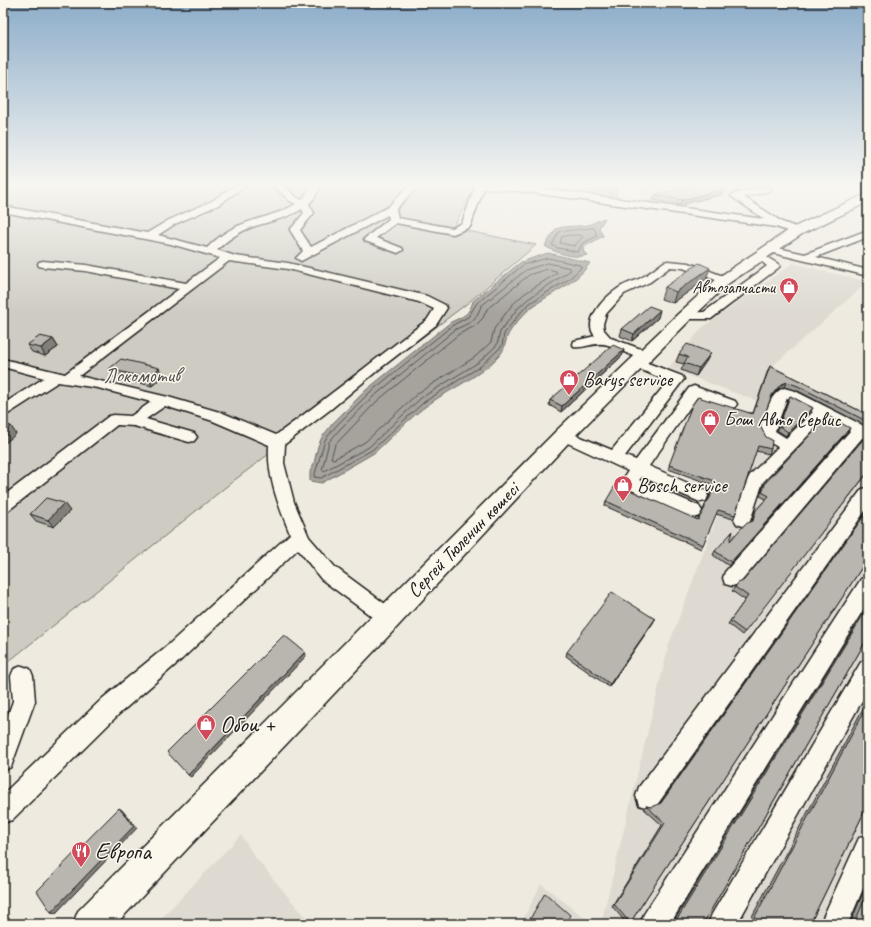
<svg xmlns="http://www.w3.org/2000/svg" width="871" height="927" font-family="Caveat,sans-serif">
<style>
.built{fill:#dedad1}
.green{fill:#ceccc2;stroke:#75746f}
.water{fill:#a6a39d;stroke:#6f6d69}
.lines{fill:none;stroke-linecap:round;stroke-linejoin:round}
.shore{stroke:#535250;stroke-width:1}
.minor-casing{stroke:#1c1c1c;stroke-width:3}
.major-casing{stroke:#1c1c1c;stroke-width:3}
.minor{fill:#fbf7ec;fill-rule:evenodd}
.major{fill:#fbf7ec;fill-rule:evenodd}
.wall{fill:#9f9d96;stroke:#1c1c1c}
.shaded-wall{fill:#827f7a;stroke:#1c1c1c}
.building{fill:#b9b6af;stroke:#1c1c1c}
.labels{text-anchor:middle;dominant-baseline:central;stroke-width:3;stroke-linejoin:round;paint-order:stroke}
.far-poi-label{font-size:17px;fill:#1c1c1c;stroke:#fbf7ec;text-anchor:end}
.park-label{font-size:20px;fill:#51514e;stroke:#fbf7ec}
.poi-label{font-size:20px;fill:#1c1c1c;stroke:#fbf7ec;text-anchor:start}
.street-label{font-size:20px;fill:#1c1c1c;stroke:#fbf7ec}
.near-poi-label{font-size:24px;fill:#1c1c1c;stroke:#fbf7ec;text-anchor:start}
</style>
<rect width="100%" height="100%" fill="#eeeadf"/>
<filter id="ink" filterUnits="userSpaceOnUse"><feTurbulence type="fractalNoise" baseFrequency=".025" numOctaves="2"/><feDisplacementMap in="SourceGraphic" scale="8" xChannelSelector="R" yChannelSelector="G"/><feConvolveMatrix kernelMatrix="1 2 1 2 8 2 1 2 1" color-interpolation-filters="sRGB"/></filter>
<g filter="url(#ink)">
<!-- built -->
<path class="built" d="M644 184H768L679 208 639 201Z
M793 263 868 282 768 370 757 401 668 368 703 327Z
M771 374 868 423V924H601L669 644Z
M241 835 255 857 311 924H156Z
M541 884 593 924H521Z"/>
<!-- green -->
<path class="green" d="M3 184H476L453 228 536 245 469 302 232 482 3 666Z"/>
<!-- water -->
<path class="water" d="M581 184H617L616 195 580 190Z
M605 218 599 228 603 236 584 247 583 251 587 255C576 259 555 253 545 246L556 229C567 225 577 227 588 225 594 224 598 219 605 218Z
M548 253 590 263C576 284 552 292 532 307 525 312 510 329 507 337 504 347 505 350 497 358 479 377 450 389 429 404 409 418 392 437 374 453L322 483 310 481V472L314 463 318 446 322 437 333 423 366 390 451 322C464 316 469 315 473 301L521 262Z"/>
<g class="lines">
<!-- shore -->
<path class="shore" d="M594 228 597 236 582 244 578 252 558 248 552 245 559 232Z
M570 235H581L583 237 574 246 560 243 562 237Z
M548 258 580 265 581 268 569 279 530 303 520 313 504 334 502 346 481 366 424 402 372 450 321 478 314 477 325 440 336 426 369 393 453 325 468 317 477 303 523 265Z
M548 263 570 268 571 270 528 299 517 309 500 332 497 345 479 362 421 398 369 447 324 471 322 470 329 442 340 429 373 397 456 329C470 323 476 321 481 306L526 270Z
M548 269 556 271 557 273 524 294 512 305 494 329 491 342 475 357 418 393 365 442 334 459 331 458 335 445 377 401 459 334 475 326 483 318 487 309 529 275Z"/>
<!-- minor casing -->
<g class="minor-casing">
<path id="minor" d="M3 184H9L3 188Z
M237 184H248L218 205 175 224 158 235 207 248C216 239 226 231 238 226 257 218 278 215 296 204L290 201 271 184H281L296 197 302 200 313 184H322L315 197 309 204 314 213 300 230 311 247 388 207 410 184H420L396 209 398 218 452 228 462 223 475 187 469 184 526 186 764 219 731 196 733 194 766 186 769 187 771 189 769 191 744 197 782 222 801 229 802 231 797 234 776 227 526 192 484 188 470 227 453 234 396 223 376 238 402 248 403 250 398 253 365 241 364 239 389 219 388 215 301 261 296 258 303 251 290 230 304 213 302 209C288 218 271 221 255 226 240 231 228 239 217 250L235 256 288 263 427 296 445 305 447 308 436 325 378 370 331 409 285 444 284 463 294 502 309 537 335 567 396 612 399 618 396 624 389 627 382 624 321 579 298 549 182 659 119 714 12 820 3 823V794L103 698 168 645 290 534C278 504 267 477 269 445L213 421 165 406 146 419 194 433 197 437 194 441 189 442 134 426 117 425 9 510 3 512V496L109 416 114 415 131 416 151 402 98 388 58 382 8 414 3 416V404L44 378 3 367V359L65 374 179 289 86 271 43 267 39 266 38 264 39 262 43 261 86 265 186 283 220 258 171 244 3 212V206L147 233 169 220 212 201ZM229 261 288 269 419 302 434 309 427 320C377 358 327 398 276 435L223 413 168 397 79 376Z
M868 230V237L816 257 868 270V276L765 251 764 249 769 246 805 254Z
M760 253 778 264 780 266 778 268 711 319H681L679 316 681 313 704 312 767 266 755 256Z
M668 261 689 263 728 278 730 280 728 282 724 283 683 268 670 267 650 282 624 294 606 314 603 324 604 330 611 338 649 352 651 355 649 358C636 361 620 348 608 345 595 341 585 349 574 347L573 344 574 341 595 336C582 321 604 298 616 290 623 284 633 282 641 278 649 274 657 267 664 262Z
M637 359 682 376 684 379 625 456 636 460 689 388 694 386 699 388 735 401 737 404 735 407 730 409 697 397 649 466 706 491 708 496 706 501 700 502 642 477 639 480 699 506 702 511 699 516 693 518 687 516 623 486 621 482 628 471 559 439 556 435 559 431 564 430 612 450 668 381 632 366 630 363 632 360Z
M784 388 795 391 868 428V439L862 438 739 584 732 586 725 584 723 578 725 572 850 431 825 418 763 482 749 524 743 526 737 524 734 519 748 479 750 475 778 447 765 440 759 431C765 417 769 393 784 388ZM787 398 813 412 786 438 775 431Z
M868 488V507L657 805 648 808 639 805 636 796 639 787 862 489Z
M868 577V602L670 924H640L644 914 861 579Z
M868 659V690L737 924H708L712 914 861 662Z
M22 666 30 669 33 676 35 701 11 767 3 771V728L13 701 11 676 14 669Z
M868 834V877L848 924H820L859 838Z"/>
</g>
<!-- major casing -->
<g class="major-casing">
<path id="major" d="M868 193V202L802 234 729 283 691 319 571 440 398 626 116 924H73L78 911 557 430 679 313 719 277 792 228Z"/>
</g>
<!-- minor -->
<use href="#minor" class="minor"/>
<!-- major -->
<use href="#major" class="major"/>
</g>
<!-- wall -->
<path class="wall" d="M722 184H740L729 187Z
M724 189 722 194 680 205 653 200 655 195Z
M706 279 673 303 661 299 665 287Z
M658 318 632 341 620 336 622 329Z
M53 339 58 347 45 356 32 352 27 345Z
M624 350 622 356 561 412 549 405 550 400Z
M679 354 707 360 696 376 681 370 684 364 676 362Z
M770 366 868 415V427L796 390 784 387 778 389 771 398 760 426 771 449 769 454 756 451 735 515 733 519 716 514 701 549 605 506 606 501 698 520 703 511V509L708 500 713 485 668 469 691 409 753 413 768 370Z
M109 369 163 376 152 386 113 377Z
M790 396 813 408 810 412 786 436 777 430 788 400Z
M850 428 848 431 729 566 713 555 715 551 730 541 752 521 754 514 756 510 766 499 760 496 763 486 766 482Z
M868 436V477L866 475 742 635 728 624 745 600 732 591 735 587 743 581Z
M868 510V558L630 923 627 924 612 906 662 825 643 808 646 806 651 807 660 804Z
M70 511 54 527 36 521 30 514Z
M868 605V637L703 924H672Z
M655 619 609 687 566 656 567 652Z
M868 699V804L810 924H748Z
M868 881V924H850Z"/>
<!-- shaded-wall -->
<path class="shaded-wall" d="M730 184H740L729 187Z
M724 189 722 194 680 205 682 200Z
M710 268 706 279 673 303 676 292Z
M660 310 658 318 632 341 634 334Z
M53 339 58 347 45 356 41 348Z
M624 350 622 356 561 412 562 406Z
M711 353 707 360 696 376 699 368Z
M159 368 163 376 152 386 148 378Z
M787 382 784 387 778 389 770 399 772 395 780 385Z
M813 408 810 412 786 436 788 432Z
M11 426 16 434 3 445V433Z
M850 428 848 431 729 566 731 562Z
M64 503 70 511 54 527 48 520Z
M655 619 653 623 609 687 610 684Z
M305 652 306 656 191 777 188 775Z
M119 808 122 810 137 828 56 913 51 912Z"/>
<!-- building -->
<path class="building" d="M699 184H715L724 189 682 200 655 195Z
M699 263 710 268 676 292 665 287Z
M649 306 660 310 634 334 622 329Z
M40 336 53 339 41 348 27 345Z
M687 344 711 353 699 368 684 363 688 357 679 354Z
M613 345 624 350 562 406 550 400Z
M121 359 159 368 148 378 109 369Z
M770 366 868 415V422L798 386 787 382 780 385 772 395 760 426 766 437 772 440 771 449 758 446 735 515 718 510 703 545 606 501 616 484 698 520 705 508V505L710 498 715 481 669 465 692 405 698 397 753 414Z
M790 396 813 408 788 432 779 426Z
M828 416 850 428 731 562 715 551 733 531 730 541 745 524 753 521 756 510 769 496 762 492 766 482Z
M3 424 11 426 3 433Z
M866 436H868V472L745 632 730 621 748 596 735 587 738 583 743 581Z
M46 498 64 503 48 520 30 514Z
M868 510V558L630 923 614 904 665 823 646 806 651 807 661 803Z
M612 592 655 619 610 684 567 652Z
M868 607V637L703 924H673H674Z
M284 635 305 652 188 775 167 752Z
M868 704V804L810 924H751Z
M119 808 134 826 51 912 37 891Z
M868 891V924H852H854Z
M545 893 570 915 566 924H527Z"/>
</g>
<!-- sky -->
<linearGradient id="sky" x2="0" y2="1"><stop stop-color="#8dadca"/><stop offset="0.59" stop-color="#f7f6f1"/><stop offset="1" stop-color="#f7f6f1" stop-opacity="0"/></linearGradient>
<rect width="871" height="314" fill="url(#sky)"/>
<!-- icons -->
<defs>
<g id="shop-pin" transform="scale(1)"><path d="M0 17L-7.5 6A9.5 9.5 0 1 1 7.5 6Z" fill="#d1495b" stroke="#fbf7ec"/><path d="M-5-2.5h2.3a2.7 3.5 0 0 1 5.4 0H5L5.5 6h-11ZM-1.5-2.5h3a1.5 2.3 0 0 0-3 0Z" fill="#fff"/></g>
<g id="restaurant-pin" transform="scale(1)"><path d="M0 17L-7.5 6A9.5 9.5 0 1 1 7.5 6Z" fill="#d1495b" stroke="#fbf7ec"/><path d="M-5-6h1v4h1v-4h1v4h1v-4h1v5L-1.5 .5V6h-2V.5L-5-1ZM5-6V6H3V1.5H1.5Q1.5-4 5-6Z" fill="#fff"/></g>
</defs>
<g fill-rule="evenodd">
<use href="#shop-pin" x="789" y="287"/>
<use href="#shop-pin" x="569" y="379"/>
<use href="#shop-pin" x="710" y="419"/>
<use href="#shop-pin" x="623" y="485"/>
<use href="#shop-pin" x="206" y="724"/>
<use href="#restaurant-pin" x="81" y="851"/>
</g>
<g class="labels">
<!-- far-poi labels -->
<g class="far-poi-label">
<text x="775" y="287">Автозапчасти</text>
</g>
<!-- park labels -->
<g class="park-label">
<text x="142" y="375">Локомотив</text>
</g>
<!-- poi labels -->
<g class="poi-label">
<text x="583" y="379">Barys service</text>
<text x="724" y="419">Бош Авто Сервис</text>
<text x="637" y="485">Bosch service</text>
</g>
<!-- street labels -->
<g class="street-label">
<text transform="translate(463 540) rotate(-46)">Сергей Тюленин көшесі</text>
</g>
<!-- near-poi labels -->
<g class="near-poi-label">
<text x="220" y="724">Обои +</text>
<text x="95" y="851">Европа</text>
</g>
</g>
<!-- margin -->
<rect width="871" height="927" fill="none" stroke="#fbf7ec" stroke-width="16"/>
<rect x="8" y="8" width="855" height="911" fill="none" stroke="#1c1c1c" stroke-width="1.5" filter="url(#ink)"/>
</svg>
